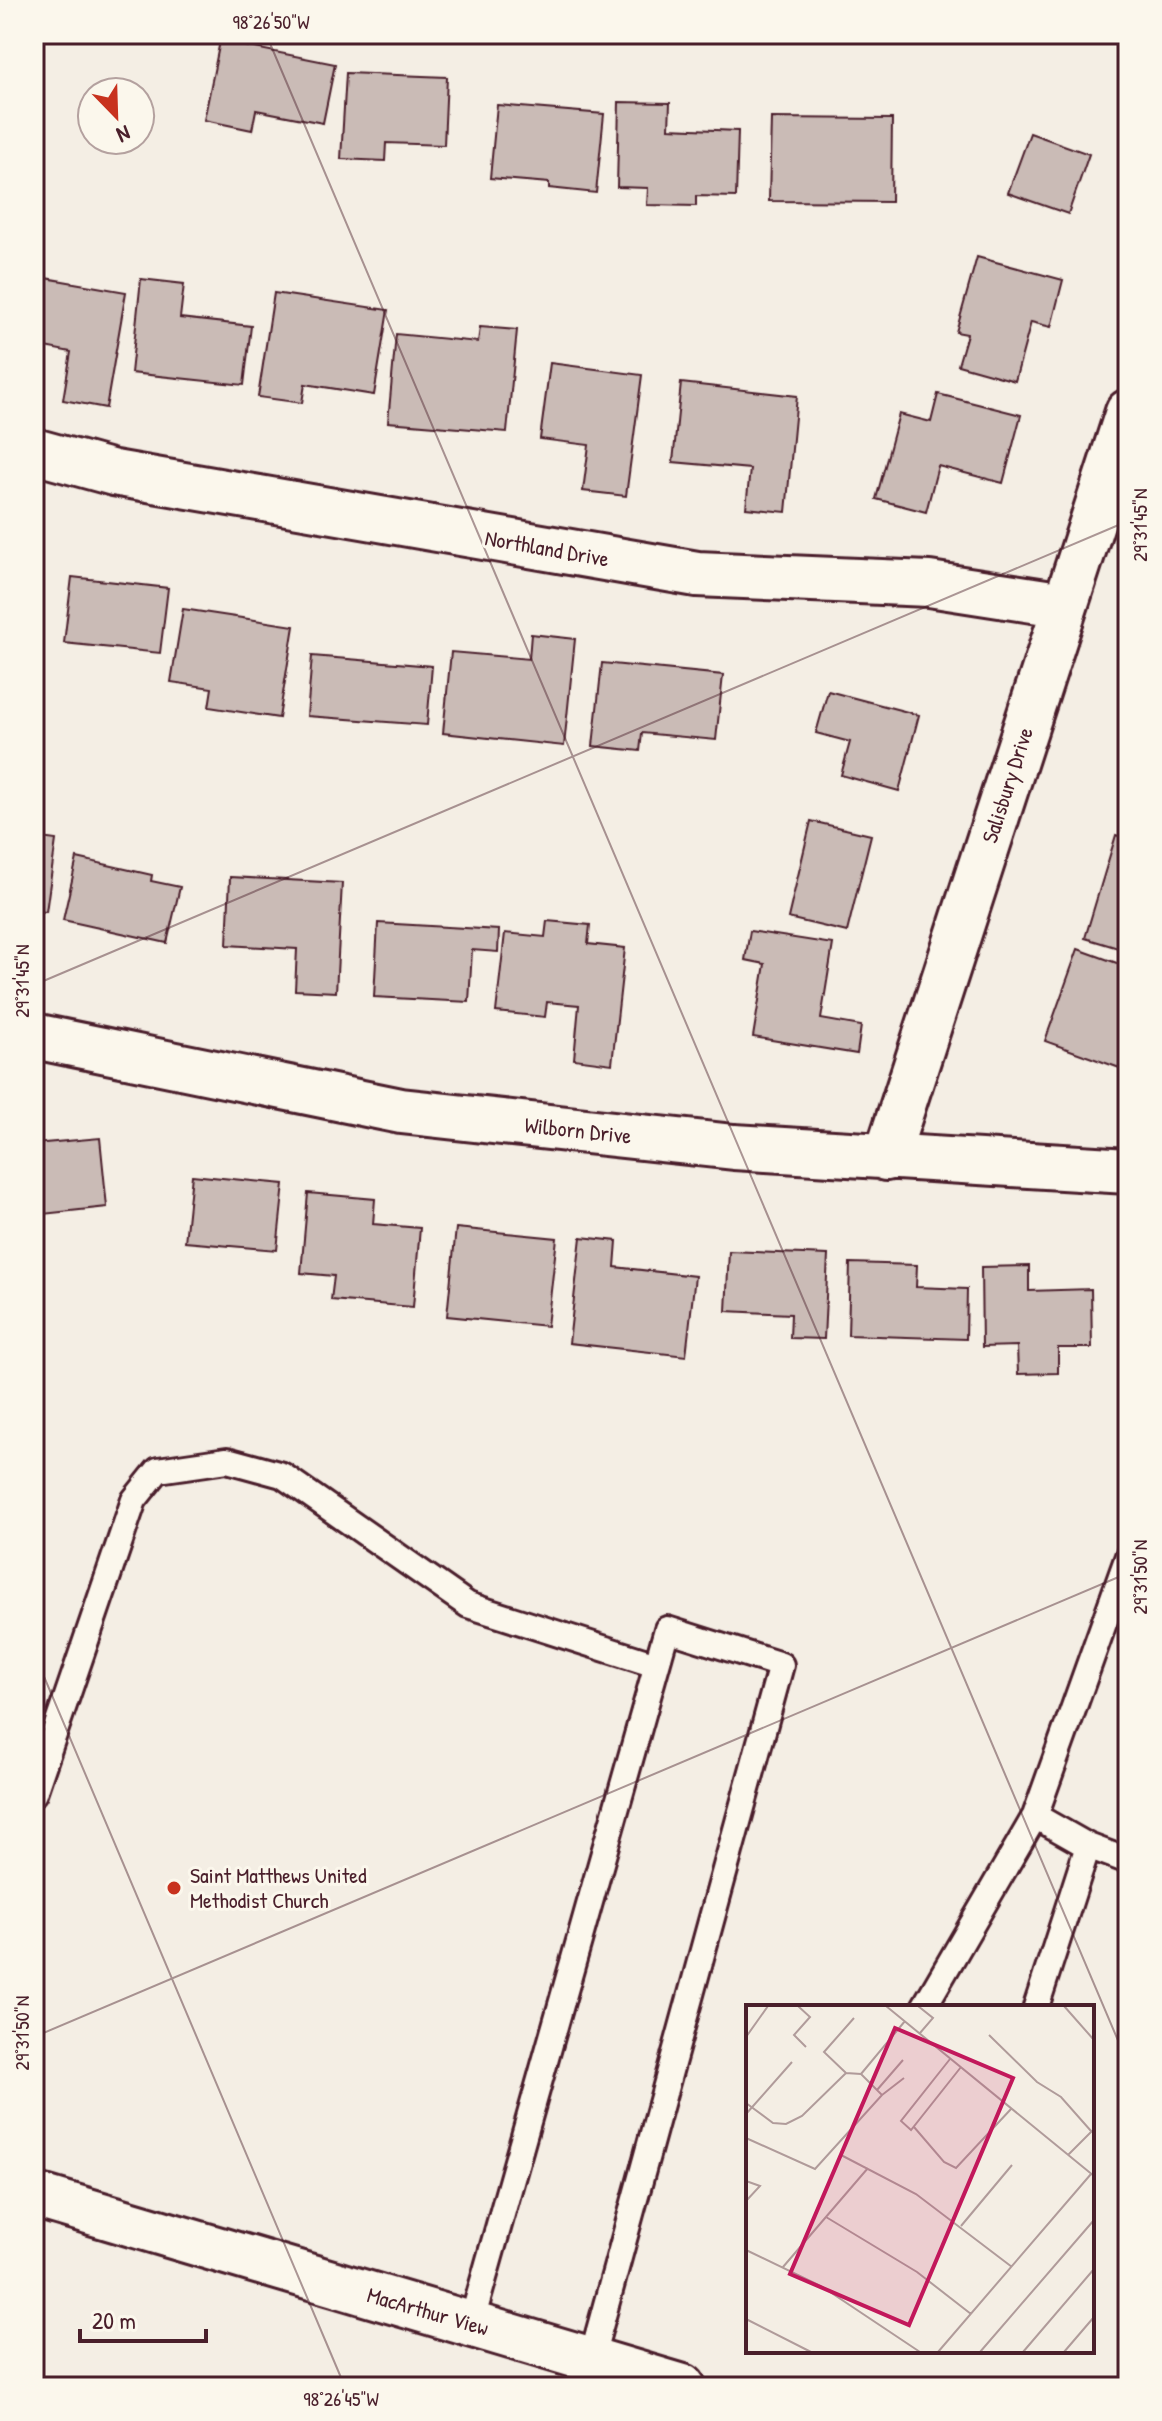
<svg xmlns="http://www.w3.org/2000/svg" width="1162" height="2421" font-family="'Patrick Hand',sans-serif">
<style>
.building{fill:#cabbb6;stroke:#4a1f2b;stroke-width:2}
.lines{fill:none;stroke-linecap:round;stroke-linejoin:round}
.lane-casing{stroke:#4a1f2b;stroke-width:30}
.street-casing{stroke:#4a1f2b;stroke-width:50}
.secondary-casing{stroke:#4a1f2b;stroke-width:50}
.lane{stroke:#fbf7ec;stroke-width:24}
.street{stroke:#fbf7ec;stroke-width:44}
.secondary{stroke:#fbf7ec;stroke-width:44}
.ticks{fill:none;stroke:#4a1f2b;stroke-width:2;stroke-opacity:0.45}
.poi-dot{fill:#c8321e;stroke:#fbf7ec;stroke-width:3}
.labels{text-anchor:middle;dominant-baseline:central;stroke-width:6;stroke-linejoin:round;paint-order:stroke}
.street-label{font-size:22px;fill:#4a1f2b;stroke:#fbf7ec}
.poi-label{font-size:22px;fill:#4a1f2b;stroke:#fbf7ec;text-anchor:start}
.inset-road{fill:none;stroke:#b09b9a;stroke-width:2}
.view{fill:#c2185b;fill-opacity:0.15;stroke:#c2185b;stroke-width:4}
.inset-edge{fill:none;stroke:#4a1f2b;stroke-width:4}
.neatline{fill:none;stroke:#4a1f2b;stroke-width:3}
.ticks-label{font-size:20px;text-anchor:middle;fill:#4a1f2b}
</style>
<rect width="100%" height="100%" fill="#f4eee4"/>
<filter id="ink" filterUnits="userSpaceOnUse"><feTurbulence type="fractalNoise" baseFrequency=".0125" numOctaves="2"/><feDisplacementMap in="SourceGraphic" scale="16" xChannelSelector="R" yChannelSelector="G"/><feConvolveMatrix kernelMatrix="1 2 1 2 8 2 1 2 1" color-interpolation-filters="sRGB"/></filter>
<g filter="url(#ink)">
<!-- building -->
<path class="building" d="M220 41 335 64 323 123 256 110 252 130 204 120Z
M346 73 447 77 444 145 386 143 385 161 341 159Z
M619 102 670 103 669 128 738 131 736 197 696 196V206L647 205 648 188 617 187Z
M497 105 604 114 596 193 549 188V183L490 178Z
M771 118 892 119 891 202 769 201Z
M1030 133 1089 154 1068 214 1008 193Z
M977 257 1063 280 1051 327 1031 322 1015 381 958 365 967 334 956 332Z
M34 276 126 292 106 408 63 400 71 352 34 345Z
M141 279 184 284 180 318 251 326 244 385 131 373Z
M274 293 388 310 374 395 305 384 302 403 258 397Z
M480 327 517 330 507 432 388 422 396 334 478 342Z
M550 363 642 375 626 496 583 491 589 445 540 439Z
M681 383 797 396 786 512 746 508 750 469 673 462Z
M938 394 1021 415 1003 483 938 466 926 512 876 499 899 414 931 422Z
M72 577 168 588 160 653 64 643Z
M183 609 294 626 279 718 209 707 212 688 171 682Z
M531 634 575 639 564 746 443 733 451 652 529 659Z
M312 656 432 666 427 725 307 716Z
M602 663 723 675 716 740 642 733 640 751 593 746Z
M828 691 919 715 899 791 841 775 850 742 816 733Z
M811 821 871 835 847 932 788 918Z
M1116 835 1128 839V951L1085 938Z
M34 837 56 840 46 912 34 911Z
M77 858 152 875 151 881 180 887 167 943 63 920Z
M230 877 342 883 336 992 295 990 297 949 227 945Z
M547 921 590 925 588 944 625 948 612 1064 574 1059 579 1005 547 1002 545 1017 496 1012 505 933 545 937Z
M378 923 499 930 498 952 472 950 469 1002 374 997Z
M750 931 833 944 821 1019 861 1026 857 1054 753 1037 765 964 745 960Z
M1078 949 1128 967V1071L1045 1041Z
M100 1138 107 1207 34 1215V1144Z
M192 1175 284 1184 277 1250 185 1242Z
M308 1193 375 1199 373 1224 420 1228 413 1307 331 1300 334 1276 301 1273Z
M456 1228 557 1238 547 1326 447 1316Z
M581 1237 617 1241 615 1267 695 1276 686 1356 569 1343Z
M729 1251 828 1255 824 1339 790 1338 791 1314 726 1311Z
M850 1263 917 1265 916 1287 967 1289 966 1339 848 1335Z
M1029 1266V1291L1091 1289 1092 1348H1058V1373L1018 1374 1017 1346 982 1347 981 1267Z"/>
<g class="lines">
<!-- lane casing -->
<g class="lane-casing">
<path id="lane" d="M1128 1556 1035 1816 1088 1846 1128 1861
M34 1793 134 1500 158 1470 227 1460 282 1475 468 1605 656 1665
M924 2007 1035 1816
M1036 2007 1088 1846
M471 2324 667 1629 781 1665 591 2360"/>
</g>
<!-- street casing -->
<g class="street-casing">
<path id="street" d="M34 451 114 473 697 574 929 584 1065 605
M34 1036 401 1111 734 1147 1128 1171
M886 1158 1128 412"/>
</g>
<!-- secondary casing -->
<g class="secondary-casing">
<path id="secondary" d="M34 2195 683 2387"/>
</g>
<!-- lane -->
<use href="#lane" class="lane"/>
<!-- street -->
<use href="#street" class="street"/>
<!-- secondary -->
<use href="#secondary" class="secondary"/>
</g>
</g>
<!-- ticks -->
<path class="ticks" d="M266 34 1128 2064M34 985 1128 521M34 1653 345 2387M34 2037 1128 1573"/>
<!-- markers -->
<circle class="poi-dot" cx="174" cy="1888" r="8"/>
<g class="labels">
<!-- street labels -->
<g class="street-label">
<text transform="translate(547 548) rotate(10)">Northland Drive</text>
<text transform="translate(1007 785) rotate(-72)">Salisbury Drive</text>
<text transform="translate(578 1130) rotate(6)">Wilborn Drive</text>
<text transform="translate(428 2311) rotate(16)">MacArthur View</text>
</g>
<!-- poi labels -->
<g class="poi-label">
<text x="190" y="1875">Saint Matthews United<tspan x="190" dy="25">Methodist Church</tspan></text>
</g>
</g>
<!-- overview -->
<g transform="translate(746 2005)">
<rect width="348" height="348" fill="#f4eee4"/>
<path class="inset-road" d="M52 1 64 12 48 30 60 42M140 1 348 171M172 1 187 13 174 28M318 1 348 35M243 30 291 77 315 92 345 126M0 32 22 1M204 54 155 116 165 125 215 62M115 69 159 16M131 85 157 55M136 90 158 73M0 98 27 118 40 119 56 111 100 68M0 109 46 57M168 122 198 157 210 163 265 104M0 133 69 164 136 90 115 69 100 68 78 47 108 13M95 150 170 189 266 262M322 150 348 124M0 176 14 181 0 196M80 212 171 267 225 309M215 221 266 160M0 245 75 281 174 347M37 262 122 163M0 314 65 347M192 347 345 169M234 347 348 215M277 347 348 264M318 347 348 312"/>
<path class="view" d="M149 23 267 73 163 320 44 269Z"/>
<rect width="348" height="348" class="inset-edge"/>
</g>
<!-- margin -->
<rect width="1162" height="2421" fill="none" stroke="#fbf7ec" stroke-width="88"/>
<!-- north arrow -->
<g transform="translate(116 116) rotate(157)"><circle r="38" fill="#fbf7ec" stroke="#b4a19f" stroke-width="2"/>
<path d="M0-6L14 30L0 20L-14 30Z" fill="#c8321e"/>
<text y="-12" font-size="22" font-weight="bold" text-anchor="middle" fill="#4a1f2b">N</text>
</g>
<!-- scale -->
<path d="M80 2329v12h126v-12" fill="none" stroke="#4a1f2b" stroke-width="4"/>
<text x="92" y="2329" font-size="24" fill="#4a1f2b" stroke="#fbf7ec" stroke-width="6" paint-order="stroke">20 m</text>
<rect x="44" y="44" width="1074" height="2333" class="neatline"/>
<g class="ticks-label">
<text x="271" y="29">98°26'50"W</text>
<text transform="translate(1140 525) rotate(-90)" y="7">29°31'45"N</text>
<text transform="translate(22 981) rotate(-90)" y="7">29°31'45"N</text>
<text transform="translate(1140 1577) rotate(-90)" y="7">29°31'50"N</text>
<text transform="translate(22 2033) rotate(-90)" y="7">29°31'50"N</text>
<text x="341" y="2406">98°26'45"W</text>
</g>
</svg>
